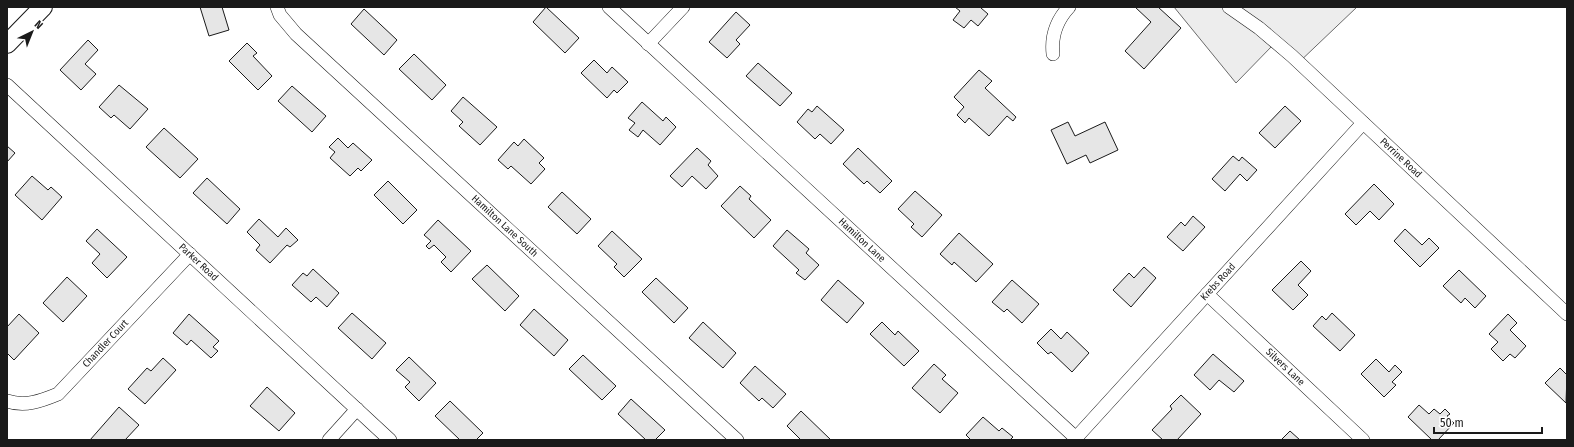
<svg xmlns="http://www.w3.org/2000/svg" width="1574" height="447" font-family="'Fira Sans Condensed',sans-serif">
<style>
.green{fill:#ededed;stroke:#6a6a6a}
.building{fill:#e6e6e6;stroke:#1a1a1a}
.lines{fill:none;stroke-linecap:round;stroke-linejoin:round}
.street-casing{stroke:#1a1a1a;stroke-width:14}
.secondary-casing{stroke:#1a1a1a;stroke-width:20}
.street{stroke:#fff;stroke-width:13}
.secondary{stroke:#fff;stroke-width:18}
.labels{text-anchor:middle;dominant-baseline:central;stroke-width:3;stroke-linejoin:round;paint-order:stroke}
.street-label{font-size:10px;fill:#1a1a1a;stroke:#fff}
</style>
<rect width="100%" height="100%" fill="#fff"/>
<!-- green -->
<path class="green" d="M1174 7H1357L1295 66 1273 45 1236 83Z"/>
<!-- building -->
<path class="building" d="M200 7H222L229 30 209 36Z
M546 7 579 38 565 53 533 22Z
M955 7H981V8L988 14 978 26 971 20 964 28 953 20 960 11Z
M1135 7H1158L1181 28 1144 69 1125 51 1151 22Z
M364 9 397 40 384 55 351 24Z
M736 12 750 25 736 40 740 44 727 58 709 42Z
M88 40 98 50 85 64 96 74 81 90 60 70Z
M247 43 257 53 253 56 272 76 258 90 229 61Z
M414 54 446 85 432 100 399 69Z
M594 60 607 73 612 67 628 82 617 93 614 90 607 98 581 73Z
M758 63 792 93 780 106 746 76Z
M979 70 992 81 985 88 1016 117 1013 121 1007 116 989 136 969 118 965 123 957 115 964 107 954 97Z
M119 85 148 109 130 129 114 115 111 118 99 107Z
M292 86 326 116 312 132 278 101Z
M463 97 497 127 480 145 459 126 463 122 451 111Z
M642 102 663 121 666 117 676 127 660 145 643 130 638 137 629 130 635 123 628 118Z
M817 106 844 130 831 144 820 134 815 139 797 122 808 109 812 112Z
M1285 106 1301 121 1275 148 1259 133Z
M1068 122 1075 136 1105 122 1118 150 1090 163 1086 155 1067 164 1051 130Z
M164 128 198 159 180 178 146 147Z
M338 138 348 148 353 143 372 160 361 171 358 168 350 176 330 158 335 152 329 147Z
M524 139 544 158 539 163 545 169 531 184 511 166 508 169 498 160 514 142 518 146Z
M7 146 15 153 7 162Z
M697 148 711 161 708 165 718 176 706 189 692 176 682 187 670 176Z
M858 148 892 181 880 193 867 181 864 184 843 164Z
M1233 156 1239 161 1242 157 1257 170 1247 181 1240 174 1225 191 1212 179Z
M32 176 48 190 51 187 62 197 42 220 15 195Z
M207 178 240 209 227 224 193 193Z
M388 181 417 210 403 224 374 195Z
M1374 184 1394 204 1379 220 1370 211 1356 225 1345 214Z
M740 186 751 196 749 199 771 220 754 238 721 206Z
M915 191 942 215 922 237 911 227 914 224 898 209Z
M562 192 591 219 577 234 548 207Z
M1193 216 1205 227 1183 251 1167 237 1181 222 1185 226Z
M259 219 278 237 286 228 298 240 290 247 287 245 270 263 256 250 260 245 247 232Z
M438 220 471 251 451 272 441 262 446 257 434 245 429 249 426 246 431 241 424 235Z
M97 229 127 257 107 278 92 263 100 254 86 241Z
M1405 229 1422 245 1429 238 1439 248 1420 267 1394 241Z
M787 230 809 249 806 253 819 265 805 280 796 273 799 270 773 246Z
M612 231 642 259 624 277 614 267 617 264 598 246Z
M959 233 993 264 976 282 954 262 952 265 940 254Z
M1301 261 1311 271 1298 285 1308 295 1293 310 1272 290Z
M487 265 519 296 505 311 472 279Z
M1144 267 1156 278 1131 307 1113 290 1129 273 1134 278Z
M313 269 339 293 327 307 316 297 311 302 292 285 303 273 307 276Z
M1459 270 1486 296 1475 308 1465 298 1461 303 1443 286Z
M67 277 87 296 63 322 43 303Z
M656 278 688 308 674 323 642 292Z
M838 280 864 303 847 323 821 300Z
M1012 280 1039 304 1022 323 1007 309 1004 312 992 302Z
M534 309 568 340 554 356 520 325Z
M352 313 386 343 372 359 338 328Z
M1332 313 1355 335 1340 351 1313 326 1322 316 1326 320Z
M19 314 39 333 14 360 7 353V327Z
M189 314 219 341 213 347 218 351 211 358 191 340 187 345 173 333Z
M1508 314 1517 323 1510 330 1526 346 1515 358 1510 354 1503 361 1491 349 1498 342 1489 334Z
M703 322 736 353 723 368 689 338Z
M882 322 895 335 898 331 919 351 904 366 870 334Z
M1051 329 1061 339 1067 332 1089 353 1072 372 1051 352 1048 354 1037 343Z
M1213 354 1244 381 1234 392 1219 380 1210 390 1194 375Z
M583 355 616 386 602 400 569 369Z
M409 357 436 383 419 401 405 387 410 382 396 370Z
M163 358 176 370 145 404 128 389 147 368 151 371Z
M1376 359 1389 372 1395 365 1402 372 1392 382 1396 385 1384 397 1361 374Z
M934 364 946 375 942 379 958 393 940 413 912 388Z
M755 366 786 394 773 408 762 398 759 401 740 383Z
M1560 368 1567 375 1566 403 1545 383Z
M267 387 295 413 279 431 250 406Z
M1181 395 1201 414 1177 440H1163L1152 430 1172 409 1170 406Z
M631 399 665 430 655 440H646L618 414Z
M450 401 483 433 476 440H460L435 416Z
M1419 405 1429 414 1434 409 1440 414 1445 409 1450 414 1447 416 1454 423 1438 440H1432L1408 417Z
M119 407 139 425 125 440H90Z
M801 411 831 440H801L787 426Z
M983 417 999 431 1002 428 1013 437 1010 440H971L966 435Z
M1290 431 1300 440H1281Z"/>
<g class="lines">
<!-- street casing -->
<g class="street-casing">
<g id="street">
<path id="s1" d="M277 7 280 15 296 34 737 440"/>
<path id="s2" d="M609 7 1076 438"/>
<path id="s3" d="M1229 7 1259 28 1292 56 1567 314"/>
<path d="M648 44 683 7"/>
<path d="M1053 54C1051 36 1056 21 1069 7"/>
<path id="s4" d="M7 85 390 440"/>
<path id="s5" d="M1207 294 1363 440"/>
<path id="s6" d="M7 401C25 407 41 401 58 394L190 254"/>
<path d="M329 440 357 409"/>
<path id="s7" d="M1074 440 1363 123"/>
</g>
</g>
<!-- secondary casing -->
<g class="secondary-casing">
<path id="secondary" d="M7 44 43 7"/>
</g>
<!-- street -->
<use href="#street" class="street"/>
<!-- secondary -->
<use href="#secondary" class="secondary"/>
</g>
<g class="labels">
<!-- street labels -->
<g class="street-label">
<text stroke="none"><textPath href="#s3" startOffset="229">Perrine Road</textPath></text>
<text stroke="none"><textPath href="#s1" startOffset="317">Hamilton Lane South</textPath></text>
<text stroke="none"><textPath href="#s2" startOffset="344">Hamilton Lane</textPath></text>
<text stroke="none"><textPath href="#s4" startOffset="261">Parker Road</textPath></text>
<text stroke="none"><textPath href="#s7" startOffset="214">Krebs Road</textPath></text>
<text stroke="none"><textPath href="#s6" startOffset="122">Chandler Court</textPath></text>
<text stroke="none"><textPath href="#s5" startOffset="107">Silvers Lane</textPath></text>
</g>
</g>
<!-- border -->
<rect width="1574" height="447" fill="none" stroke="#1a1a1a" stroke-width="16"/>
<!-- north arrow -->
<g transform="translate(32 32) rotate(43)" stroke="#ffffff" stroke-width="3" paint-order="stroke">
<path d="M0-3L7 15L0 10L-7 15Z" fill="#1a1a1a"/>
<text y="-6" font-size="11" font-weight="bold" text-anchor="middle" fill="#1a1a1a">N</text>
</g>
<!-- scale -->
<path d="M1434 427v6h108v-6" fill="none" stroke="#1a1a1a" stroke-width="2"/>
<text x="1440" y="427" font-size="12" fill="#1a1a1a" stroke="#ffffff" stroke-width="3" paint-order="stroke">50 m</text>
</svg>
